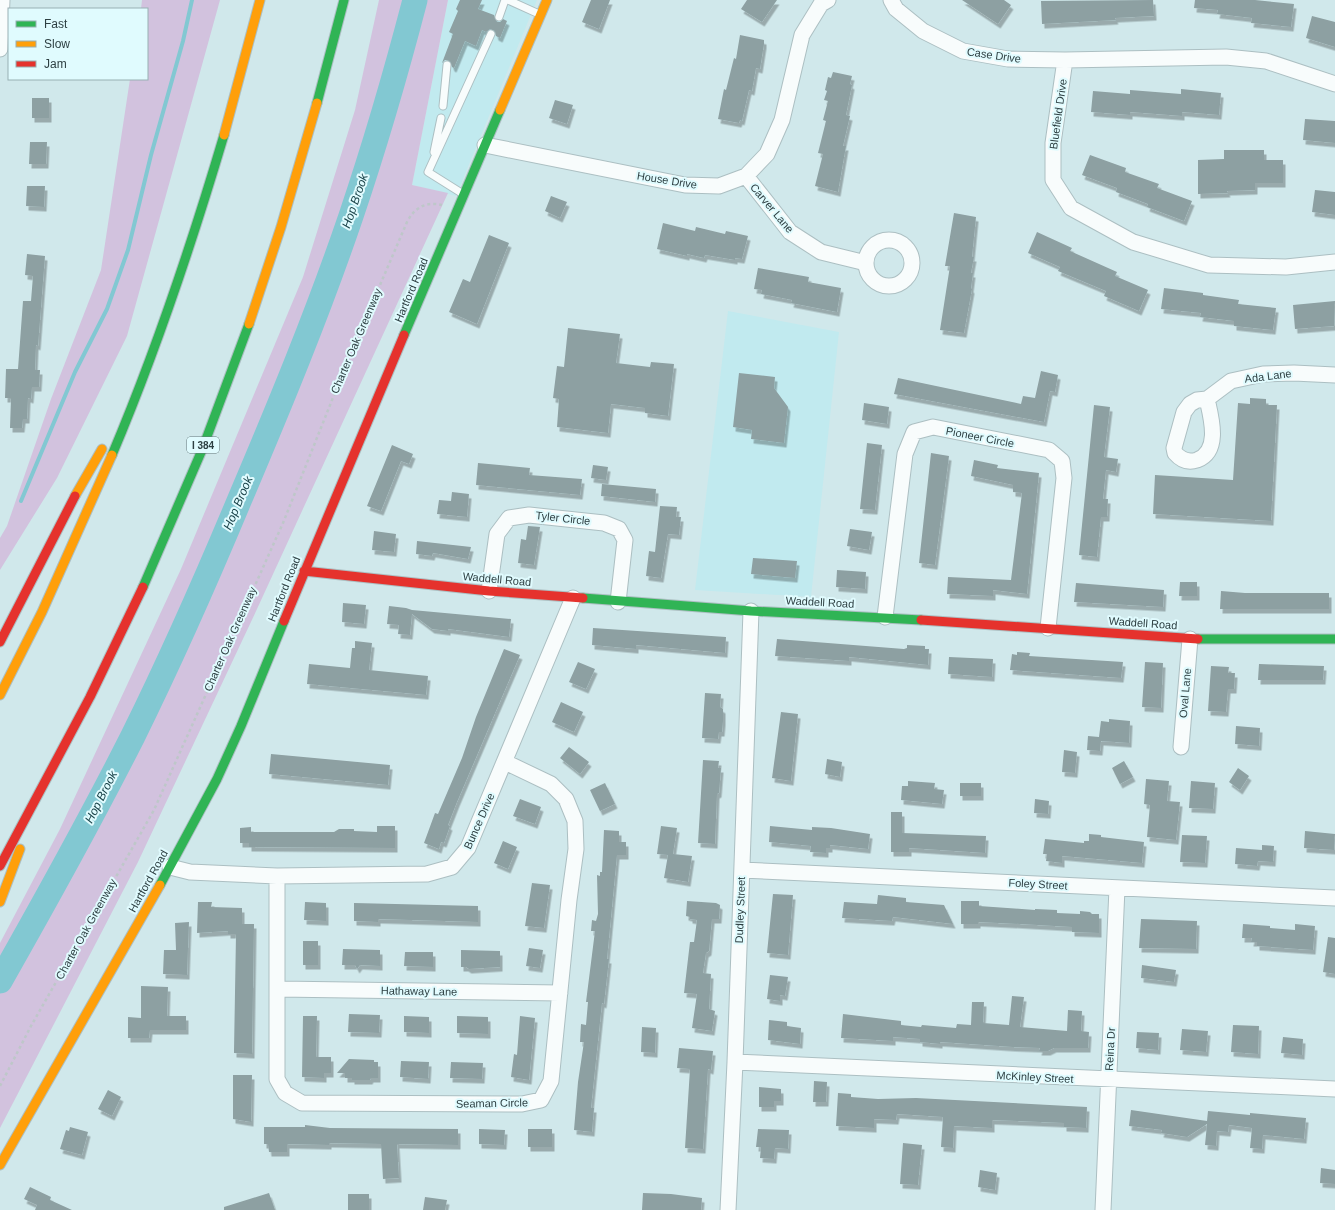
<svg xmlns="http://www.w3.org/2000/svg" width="1335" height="1210" font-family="Helvetica,sans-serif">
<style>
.built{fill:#c1eaef}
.forest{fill:#d2c2de}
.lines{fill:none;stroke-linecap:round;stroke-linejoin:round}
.stream{stroke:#82c8d2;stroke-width:4}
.river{stroke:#82c8d2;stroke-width:25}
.building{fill:#8da0a2;filter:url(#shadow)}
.lane-casing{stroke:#acbfc2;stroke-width:9}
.street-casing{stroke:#acbfc2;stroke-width:17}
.fast-casing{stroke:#acbfc2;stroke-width:11}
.slow-casing{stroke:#acbfc2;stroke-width:11}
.jam-casing{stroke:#acbfc2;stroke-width:11}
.path{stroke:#bec7c9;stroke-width:2.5;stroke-dasharray:3 3;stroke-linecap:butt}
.lane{stroke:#f8fcfc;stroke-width:7}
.street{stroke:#f8fcfc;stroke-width:15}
.fast{stroke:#30b455;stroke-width:9}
.slow{stroke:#ff9f0a;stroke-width:9}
.jam{stroke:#e5322d;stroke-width:9}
.labels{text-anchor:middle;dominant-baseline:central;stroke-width:4;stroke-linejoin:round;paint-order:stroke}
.shield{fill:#e0fbfe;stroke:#63777a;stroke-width:1}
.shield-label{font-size:10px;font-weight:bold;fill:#2d3f42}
.street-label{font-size:11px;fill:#2d3f42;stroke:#e0fbfe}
.water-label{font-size:12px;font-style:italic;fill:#1a4349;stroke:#e0fbfe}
</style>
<defs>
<filter id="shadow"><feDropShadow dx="2.5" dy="4.5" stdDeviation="0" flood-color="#0004"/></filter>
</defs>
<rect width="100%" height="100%" fill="#d0e8eb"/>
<!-- built -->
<path class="built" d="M448 0H537L456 196 412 185Z
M728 311 839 332 811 597 695 590Z"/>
<!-- forest -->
<path class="forest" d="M142 0H220L127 336 57 478 0 570V538L7 526 51 399 101 270 130 79H147V9H141Z
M379 0H448L412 185 448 193 257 609 138 862 0 1128V943L60 829 181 569 303 277 355 110Z"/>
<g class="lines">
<!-- stream -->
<path class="stream" d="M21 501 75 372 107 309 128 250 151 155 183 41 192 0"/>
<!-- river -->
<path class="river" d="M0 981C46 900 91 819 133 736 171 659 206 580 239 501 279 407 318 313 351 216 375 145 396 73 415 0"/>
</g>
<!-- building -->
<path class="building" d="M460 0H482L478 9 494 15 497 22H500L503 19 507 21 500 38 496 36 495 31 490 29 486 32 482 30 476 46 465 41 454 68 452 67 450 61 445 60 442 63 453 34 449 32 458 11 456 9Z
M591 0H610L599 29 582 22Z
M747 0H777L762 22 741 9Z
M962 0H1004L1011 5 998 24Z
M1153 0 1154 16 1115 18 1116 20 1042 24 1041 1Z
M1195 0H1255L1294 4 1291 27 1251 23 1252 18 1217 14 1218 10 1194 8Z
M1312 16 1335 22V47L1306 38Z
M740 35 764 40V44L760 69 756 68 752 91 749 90 742 121 740 120 739 123 718 119 724 89 726 90 734 58 736 59Z
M833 72 852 76 850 84 852 85 846 115 850 116 843 146H846L838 192 815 186 823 154 818 153 826 121 823 120 828 101 824 100 827 91 825 90 828 77 831 78Z
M1181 89 1221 93 1219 115 1182 112V116L1130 112V115L1091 112 1093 91 1130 94V90L1181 94Z
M32 98H49V118H32Z
M555 100 573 105 567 124 549 118Z
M1305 119 1335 121V143L1303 140Z
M30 142H47L46 164H29Z
M1224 150H1264V160H1283V183H1255V190L1227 191 1228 193 1198 194V160L1224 159Z
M1090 155 1126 168 1125 172 1159 184 1157 188 1192 201 1184 221 1147 207 1148 204 1116 192 1117 188 1082 175Z
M27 186H45L44 207 26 206Z
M1315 190 1335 192V215L1312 212Z
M551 196 567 202 560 218 545 211Z
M954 213 976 217 972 257H974L971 273H973L971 288 972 289 964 333 940 330 950 266H945Z
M663 223 695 231 696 227 725 234 726 231 748 236 742 259 735 258V260L705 255 704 258 687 254V256L657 249Z
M1037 232 1072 248 1070 251 1117 272 1115 276 1148 290 1139 311 1104 296 1106 291 1058 271 1060 267 1028 253Z
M489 235 509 243 477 324 449 312 463 279 470 282Z
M27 254 45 256 38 346 36 345 35 370H40L39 387H32L31 399 28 398 27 419H23L22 428H10L11 398H5L6 369H18L23 301H31L33 276 25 275Z
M758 268 809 277 808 282 841 288 837 312 791 303 792 300 761 294 762 290 754 289Z
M1164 288 1203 293V295L1239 300 1238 304 1276 308 1273 330 1234 326V321L1200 317 1201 313 1161 309Z
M1335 301 1334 326 1295 329 1293 305Z
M568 328 620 334 616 363 650 367 651 362 674 364 668 416 645 413V408L611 404 608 433 557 427 559 399 553 398 557 366 564 367Z
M1041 371 1058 375 1055 392 1050 391 1044 422 894 394 898 378 1021 404 1023 396 1035 398Z
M739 373 775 377 774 388 788 407 784 443 751 439 752 430 733 427Z
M1250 398 1266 399V405H1277L1271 521 1153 514 1155 475 1233 480 1238 403 1250 404Z
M864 403 889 407 887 424 862 420Z
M1094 405 1110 407 1104 457 1118 459 1116 472 1106 470 1103 499H1108L1107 517H1101L1097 557 1079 555Z
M867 443 882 445 875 510 860 509Z
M392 445 413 454 409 464 401 461 381 511 367 506Z
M931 453 949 456 935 565 919 563Z
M974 460 998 465 997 468 1039 473 1027 594 993 590V596L947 594 948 577 1011 580 1022 493 1013 492V485L971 476Z
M478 463 530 468 529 475 582 479 580 495 476 485Z
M593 465 608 467 606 480 591 478Z
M602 484 656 489 655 502 601 496Z
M452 492 469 494 467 517 437 514 439 500 451 501Z
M660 506 677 507 676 517H681L679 535 668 534 661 578 646 576 649 551 655 552Z
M528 526 540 527 534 565 518 563 521 539 526 540Z
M850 529 872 532 869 550 847 546Z
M374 531 396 534 394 552 372 550Z
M417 541 471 547 468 559 433 553 432 556 416 554Z
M753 558 797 561 795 578 751 574Z
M837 570 866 572 865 589 836 587Z
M1180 582H1197V596H1179Z
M1076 583 1164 590 1163 607 1074 602Z
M1221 591 1245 593H1329V609H1220Z
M343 603 366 605 364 624 342 622Z
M389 606 406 608 412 610 511 619 509 637 448 629V631L432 629 412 614 410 635 398 634 399 625 387 624Z
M593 628 726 637 725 653 636 645V649L592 645Z
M777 639 904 649 907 648V645L925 646V649H929L928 665 849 657V661L775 656Z
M355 641 372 643 369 670 428 676 426 695 307 684 309 664 350 668 352 648H355Z
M504 649 520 655 457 802 448 825 450 826 444 843 441 842 439 849 424 843 435 813 438 814 462 758 476 717Z
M1017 652 1030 653 1029 656 1123 662 1121 678 1010 670 1012 654 1017 655Z
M949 657 993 659 992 677 948 674Z
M578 662 595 669 586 689 569 682Z
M1145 662 1163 663 1161 708 1142 707Z
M1259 664 1324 666 1323 680H1258Z
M1211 666 1229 667 1228 673H1235L1234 689H1228L1226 712 1208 711Z
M705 693 721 694 720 707 723 709V721L722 732H719L718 739 702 738Z
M561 702 583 712 574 732 552 722Z
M781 712 798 714 791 781 772 778Z
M1109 719 1130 721 1129 743 1101 741 1100 751 1087 750 1088 736 1099 737 1101 721 1109 722Z
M1236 726 1260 728 1259 746 1235 744Z
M569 747 589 762 580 774 560 758Z
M1064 750 1077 752 1075 773 1062 772Z
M271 754 390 765 388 785 269 774Z
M827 759 842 762 840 777 825 774Z
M703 760 719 761 718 768H721L719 793 717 794 715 844 698 843Z
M1124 761 1133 777 1120 784 1112 768Z
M1238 768 1249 776 1240 790 1229 782Z
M1146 779 1169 781 1167 801 1180 802 1176 840 1147 837 1150 805 1144 804Z
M908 781 935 783 934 789 944 790 942 804 901 800 902 786H908Z
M1191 781 1215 783 1213 809 1189 808Z
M605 783 615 804 600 811 590 790Z
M960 783H981V796H960Z
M520 799 541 807 535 824 513 816Z
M1035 799 1049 801 1048 814 1034 813Z
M891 812H902V833L986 836 985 853 909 848V852H891Z
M377 826H395V848L249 847V843H240V828L251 827V832H334L339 829H354V831L377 832Z
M661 826 677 828 673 854 692 856 688 882 664 878 668 855 657 854Z
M770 826 812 830V827L831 828 870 834 868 849 830 845V848H826V853L810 852 811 846 769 842Z
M604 830 619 831V842H626V855H617L607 959H609L604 1004 602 1003 591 1108H594L592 1132 574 1130 578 1082 584 1042H580L581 1024 586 1025 588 1002H586L595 931H591L592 920 596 921 598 914 597 875 600 876V872H602Z
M1305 831 1335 834 1334 850 1304 848Z
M1089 834 1101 835V837L1144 842 1142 863 1062 856V863L1046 861 1047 854H1043L1045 839 1084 843V841H1089Z
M1182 835 1207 836 1205 863 1180 862Z
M503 841 517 847 508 869 494 863Z
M1262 845 1274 846 1273 862 1258 861 1257 866 1235 864 1236 848 1262 850Z
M532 883 550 885 544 928 525 926Z
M773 894 793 895 788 955 767 953Z
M878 895 906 898V902L944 905 953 924 893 917 892 921 842 918 844 902 877 904Z
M687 901 716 903 720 905 719 919H712L709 951 706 953 703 973 711 974 709 1009 715 1011 712 1031 692 1028 697 994 684 993 690 942H694L697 920 690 919V917L686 916Z
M961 901H979V906L1035 910V909L1057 910V913L1080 914V911L1090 912 1092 914H1099V933L1072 932V927L1020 924 978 922V924H961Z
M198 902H212L211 907 242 908V924H254L252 1054 234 1053V1051L236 934H228V931L197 933Z
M305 902 326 903V921L304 920Z
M354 903 478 906V922L378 919V922L354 921Z
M1141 919 1197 921 1196 949 1139 948Z
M189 922 187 975 163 974 164 950H176L175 923Z
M1243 924 1270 926V928L1295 930V924L1315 926 1313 950 1257 946V942H1251L1252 938H1242Z
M1328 937 1335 938V974L1323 972Z
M303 941H318V965H303Z
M529 948 543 950 540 968 526 966Z
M343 949 380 950V966L360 965 357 969 355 965H342Z
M461 950 500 951V967L469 969 466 967H461Z
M405 952H433V967L404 966Z
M1142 965 1176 970 1174 982 1141 978Z
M770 975 788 977 785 996 780 995V1001L767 999Z
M141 986 168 987 167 1016H186V1030H150L149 1038H128V1017L141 1018Z
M1012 996 1024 997 1020 1027 1067 1031 1068 1010 1082 1011 1081 1031 1089 1032 1088 1048H1054L1048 1051H1039L1040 1048 1013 1047 940 1042V1044L920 1042V1039L893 1037V1041L841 1038 843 1014 901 1021V1025L921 1027 922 1025 956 1028 957 1024 971 1025 972 1002H984L983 1023 1009 1025Z
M349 1014 380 1015 379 1033 348 1032Z
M303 1016H317L316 1057H331V1073H324V1078L302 1077Z
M404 1016 429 1017V1033L404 1032Z
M457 1016 488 1017V1034L457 1033Z
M520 1016 535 1018 529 1080 511 1077 514 1054 517 1055Z
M769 1020 787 1022V1026L801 1028 800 1044 768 1040Z
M1233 1025 1259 1026 1258 1054 1231 1052Z
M642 1027 656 1028 655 1053 641 1052Z
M1182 1029 1208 1031 1206 1052 1180 1050Z
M1137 1032 1159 1033 1158 1050 1136 1048Z
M1283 1037 1303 1039 1302 1055 1281 1053Z
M679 1048 713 1051 711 1070 708 1069 703 1149 685 1148 690 1069 677 1068Z
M349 1059 374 1060V1062H378V1078H371L370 1080H352V1078H345V1073H337Z
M401 1061 429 1062 428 1079 400 1077Z
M451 1062 483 1063 482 1079 450 1078Z
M233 1075H252L251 1122 233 1119Z
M814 1081 827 1082 826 1102H813Z
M759 1087 781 1089V1101H774V1107H759Z
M108 1090 121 1097 112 1116 98 1109Z
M838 1093 851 1094V1097L878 1099 916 1098 1087 1107 1086 1128 1064 1127V1123L992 1120V1128L954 1126 953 1148 941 1147 943 1117 897 1114 896 1120 874 1119V1128L836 1126Z
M1131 1110 1207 1121 1208 1111 1250 1115V1113L1306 1118 1304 1139 1263 1135 1262 1149 1250 1148 1252 1128 1229 1125 1228 1132 1217 1131 1216 1146 1205 1145 1207 1124 1187 1137 1161 1133 1162 1130 1129 1126Z
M305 1125 330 1128 458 1129V1145L397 1144 399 1178 383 1179 381 1144 329 1143V1145L287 1144V1152H269L268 1144H264V1127H305Z
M70 1127 88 1132 82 1155 60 1149 66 1130 69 1131Z
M479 1129 505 1130 504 1145 479 1144Z
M528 1129H552V1147H528Z
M758 1129 789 1130 788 1149 775 1148 774 1159 760 1158 761 1147H756Z
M903 1143 922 1145 918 1185 900 1184Z
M1321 1168 1335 1170V1184L1320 1183Z
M980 1170 997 1173 995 1190 978 1187Z
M30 1187 51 1197 50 1200 72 1210H35L37 1205 24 1199Z
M269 1193 275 1210H224V1207Z
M643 1193 671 1194 702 1198 701 1210H642Z
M348 1194H369V1210H348Z
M425 1197 447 1200 445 1210H423Z"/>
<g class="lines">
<!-- lane casing -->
<g class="lane-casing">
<path id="lane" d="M508 0 539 14
M499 17 505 0
M443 106 447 65
M434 152 441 118
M463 194 428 172 491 34"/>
</g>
<!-- street casing -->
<g class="street-casing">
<path id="street" d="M891 0 896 9 923 31 963 51 1008 59 1065 60 1226 57 1266 61 1335 84
M0 49 2 0
M1065 60 1053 143V180L1071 208 1133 242 1209 265 1286 267 1335 262
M485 145 685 185 719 186 746 176 767 154 782 120 802 35 821 4 828 0
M746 176 790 232 821 252 866 263
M866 263a23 23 0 1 1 46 0a23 23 0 1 1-46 0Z
M1207 399C1211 417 1221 451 1197 460 1188 463 1181 460 1175 453L1174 448 1184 412 1190 404 1197 400 1207 399 1231 381 1263 374 1294 373 1335 375
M489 591 497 534 509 518 529 515 604 523 619 529 625 540 618 602
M885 617 905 454 914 432 933 427 1049 450 1062 461 1064 478 1048 628
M1181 747 1190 639
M170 867 190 872 277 876 427 874 452 867 468 848 573 598
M742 870 1335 898
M277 876V1079L285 1093 302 1103 522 1104 541 1100 551 1081 569 900 576 849 575 821 566 799 551 784 505 762
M278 989 560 993
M735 1062 1335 1089
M728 1210 735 1062 751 611
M1103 1210 1117 888"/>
</g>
<!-- fast casing -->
<g class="fast-casing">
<path id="fast" d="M317 103 344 0
M404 335 500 110
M112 455C156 351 192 243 224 135
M143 587 202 450 249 324
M583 598 751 611 921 620
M1198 639H1335
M160 885 217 779 241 726 284 621"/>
</g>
<!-- slow casing -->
<g class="slow-casing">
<path id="slow" d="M500 110 547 0
M224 135 260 0
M249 324 281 227 317 103
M75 496 102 449
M0 695 42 612 112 455
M0 902 20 849
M0 1165 160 885"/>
</g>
<!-- jam casing -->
<g class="jam-casing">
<path id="jam" d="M304 571 489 591 583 598
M921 620 1198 639
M284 621 404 335
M0 642 75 496
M0 866 90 697 143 587"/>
</g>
<!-- path -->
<path class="path" d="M0 1086 31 1026 154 810 283 523 350 355 407 222C414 208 426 201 442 205"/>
<!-- lane -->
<use href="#lane" class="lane"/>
<!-- street -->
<use href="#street" class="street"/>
<!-- fast -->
<use href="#fast" class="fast"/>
<!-- slow -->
<use href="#slow" class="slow"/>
<!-- jam -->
<use href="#jam" class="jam"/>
</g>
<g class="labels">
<!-- shield labels -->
<rect class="shield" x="187" y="437" width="32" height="16" rx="3"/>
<g class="shield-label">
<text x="203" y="445">I 384</text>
</g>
<!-- street labels -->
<g class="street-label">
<text transform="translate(994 55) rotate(8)">Case Drive</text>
<text transform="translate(1058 114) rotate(-82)">Bluefield Drive</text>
<text transform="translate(667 180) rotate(9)">House Drive</text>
<text transform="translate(772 208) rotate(50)">Carver Lane</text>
<text transform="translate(411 290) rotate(-67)">Hartford Road</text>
<text transform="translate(356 341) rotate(-67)">Charter Oak Greenway</text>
<text transform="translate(1268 376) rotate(-7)">Ada Lane</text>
<text transform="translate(980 437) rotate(11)">Pioneer Circle</text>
<text transform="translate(563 518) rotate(6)">Tyler Circle</text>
<text transform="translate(497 579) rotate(5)">Waddell Road</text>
<text transform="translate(284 589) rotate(-68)">Hartford Road</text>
<text transform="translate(820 602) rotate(3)">Waddell Road</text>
<text transform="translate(1143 623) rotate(4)">Waddell Road</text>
<text transform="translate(230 639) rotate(-66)">Charter Oak Greenway</text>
<text transform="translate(1185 693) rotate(-85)">Oval Lane</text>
<text transform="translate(479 821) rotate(-66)">Bunce Drive</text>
<text transform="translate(148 881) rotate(-61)">Hartford Road</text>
<text transform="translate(1038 884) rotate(3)">Foley Street</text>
<text transform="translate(740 910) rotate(-88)">Dudley Street</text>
<text transform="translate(86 929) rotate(-61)">Charter Oak Greenway</text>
<text transform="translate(419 991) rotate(1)">Hathaway Lane</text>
<text transform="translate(1110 1049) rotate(-87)">Reina Dr</text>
<text transform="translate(1035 1077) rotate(3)">McKinley Street</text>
<text transform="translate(492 1103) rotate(-1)">Seaman Circle</text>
</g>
<!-- water labels -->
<g class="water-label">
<text transform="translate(355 201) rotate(-71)">Hop Brook</text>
<text transform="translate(238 503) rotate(-67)">Hop Brook</text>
<text transform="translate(101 797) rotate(-63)">Hop Brook</text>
</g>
</g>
<!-- legend -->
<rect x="8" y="8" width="140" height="72" fill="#e0fbfe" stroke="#98b0b3"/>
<rect x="16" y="21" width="20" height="6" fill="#30b455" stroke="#98b0b3"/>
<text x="44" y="28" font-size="12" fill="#2d3f42">Fast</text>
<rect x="16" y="41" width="20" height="6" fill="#ff9f0a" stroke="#98b0b3"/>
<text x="44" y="48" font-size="12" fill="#2d3f42">Slow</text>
<rect x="16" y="61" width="20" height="6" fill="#e5322d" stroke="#98b0b3"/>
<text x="44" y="68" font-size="12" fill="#2d3f42">Jam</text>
</svg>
